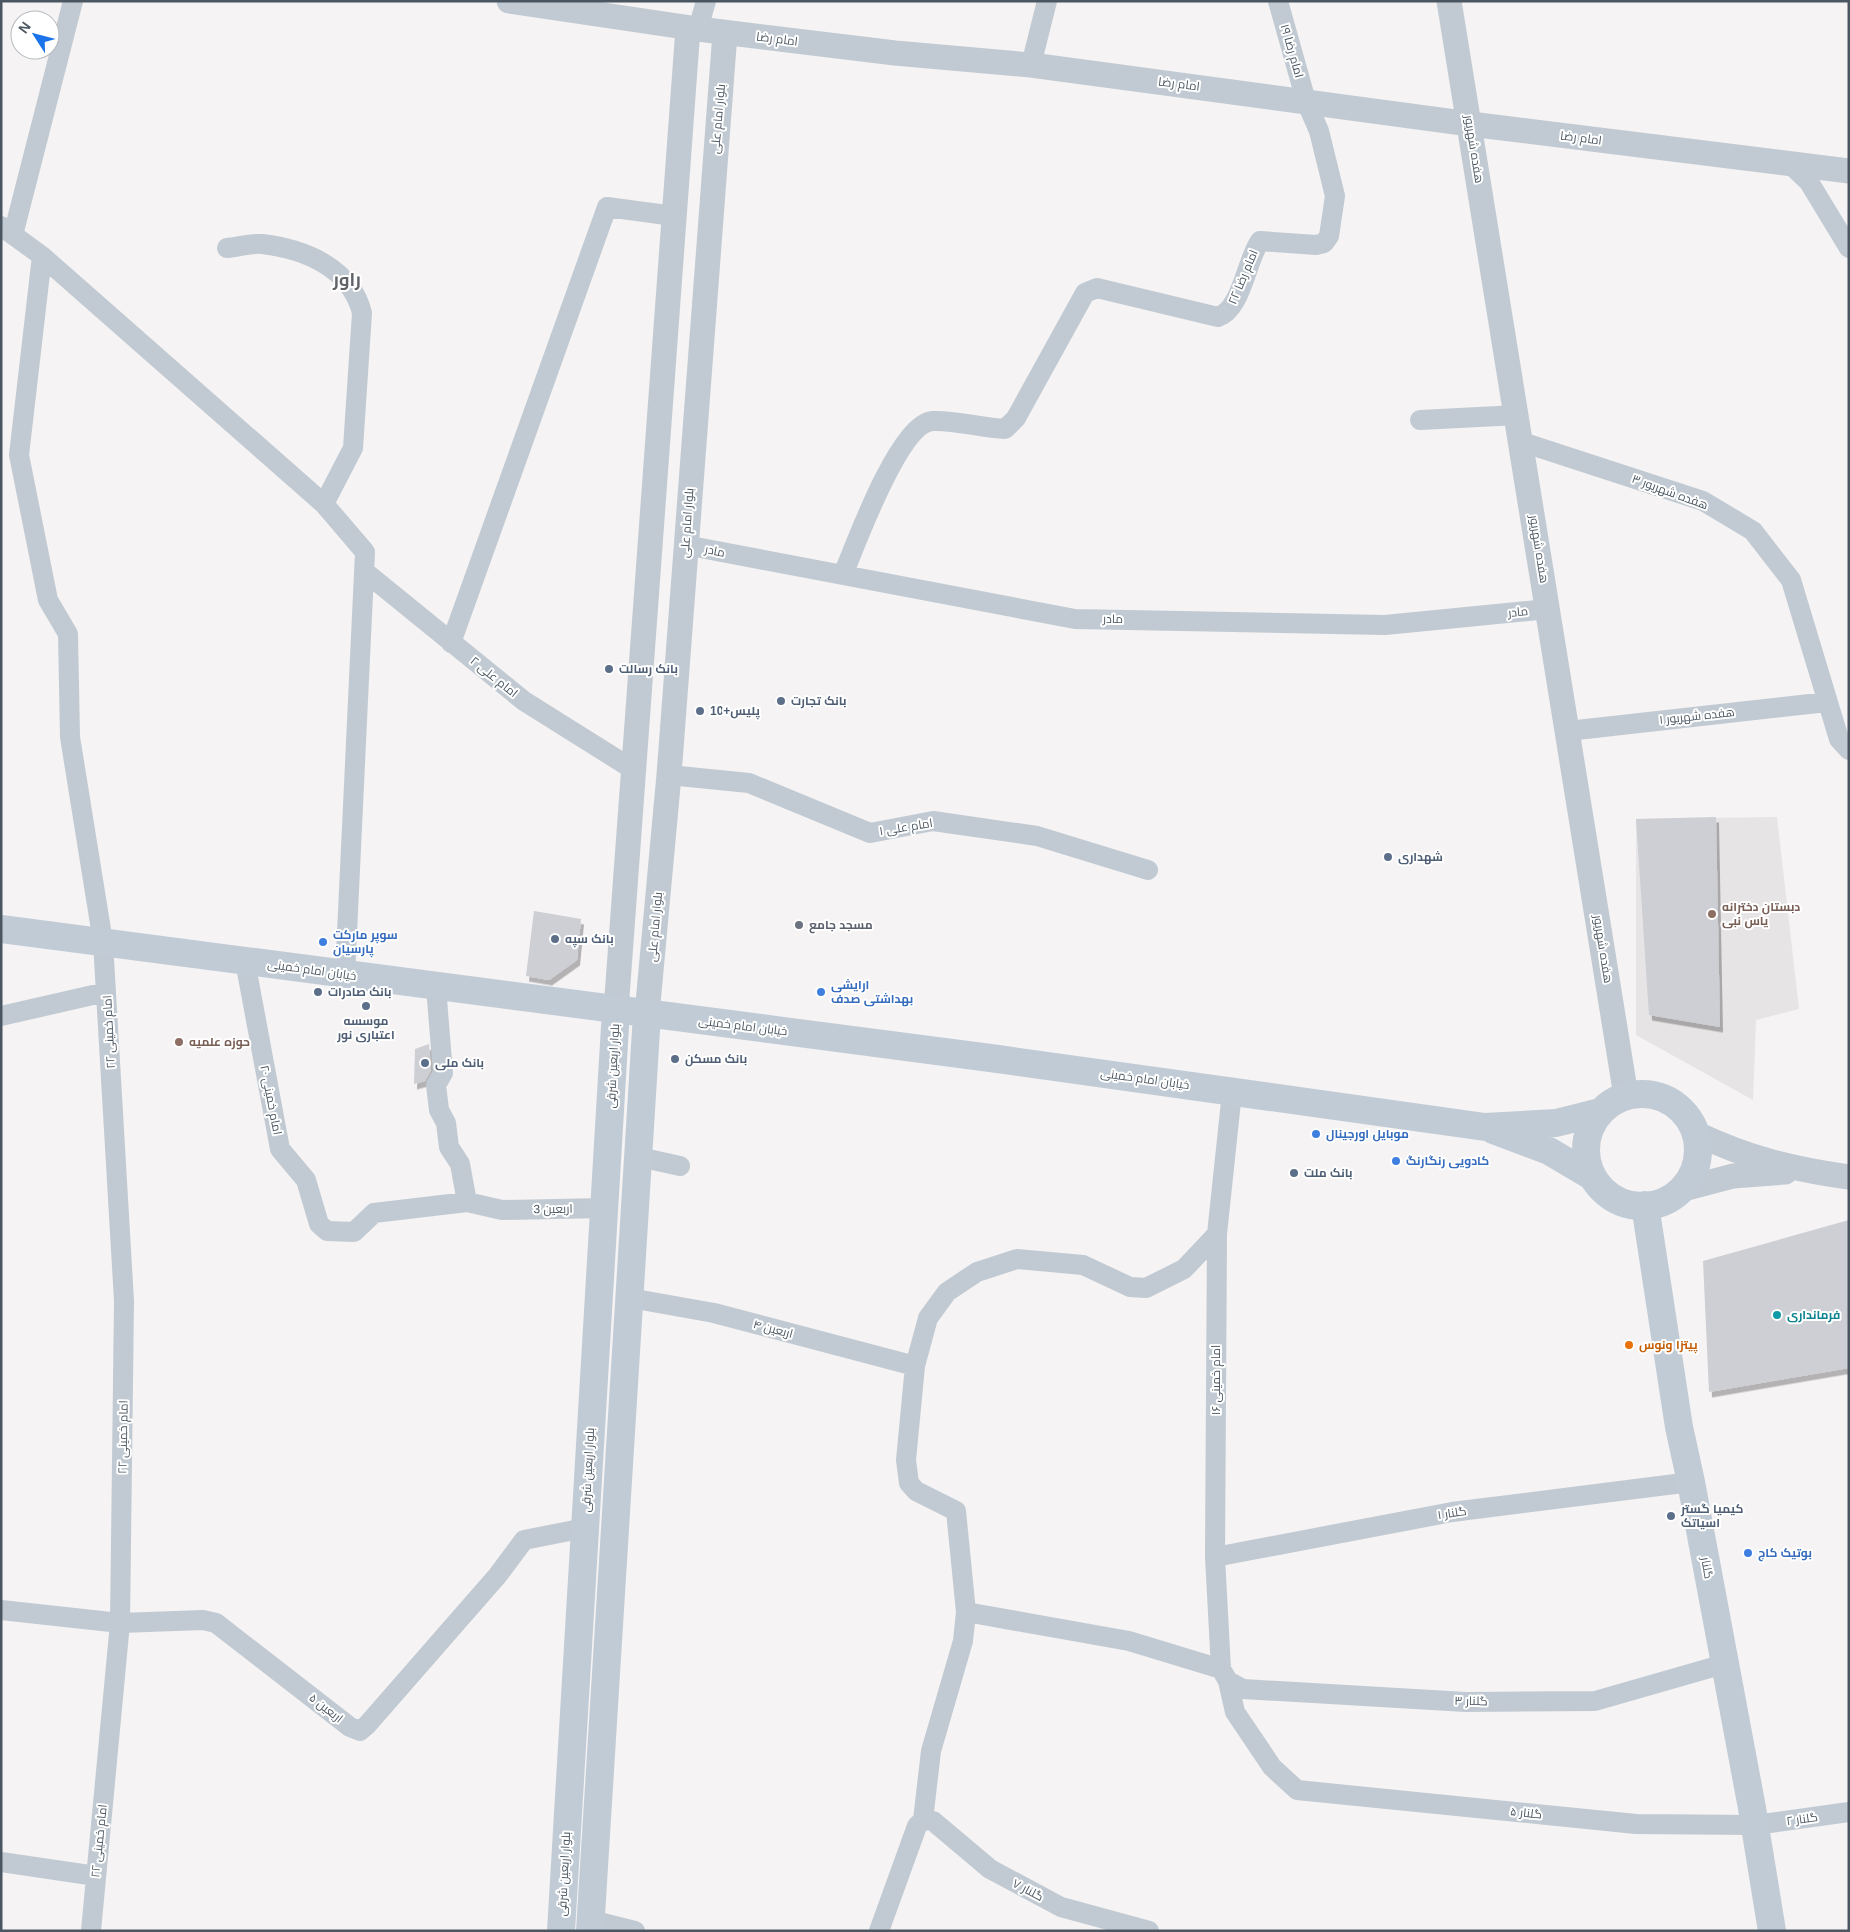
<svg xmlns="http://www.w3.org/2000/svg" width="1850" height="1932" font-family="Arial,Cairo,sans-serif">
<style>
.education{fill:#e6e4e5}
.building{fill:#cdcfd5;filter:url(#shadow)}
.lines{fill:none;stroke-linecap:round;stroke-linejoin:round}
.minor{stroke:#c1cad2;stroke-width:20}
.tertiary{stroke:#c1cad2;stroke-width:25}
.secondary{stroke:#c1cbd6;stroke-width:28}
.service-dot{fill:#5c6f8a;stroke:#fff;stroke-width:2}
.education-dot{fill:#8d6e63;stroke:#fff;stroke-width:2}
.worship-dot{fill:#6b7280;stroke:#fff;stroke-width:2}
.shop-dot{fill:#3f7fe0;stroke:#fff;stroke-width:2}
.culture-dot{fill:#0f9aa8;stroke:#fff;stroke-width:2}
.food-dot{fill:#e8710a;stroke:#fff;stroke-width:2}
.labels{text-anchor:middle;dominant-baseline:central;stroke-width:4;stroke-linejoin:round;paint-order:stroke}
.street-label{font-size:12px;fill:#4a5661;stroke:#fff}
.service-label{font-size:12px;font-weight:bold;fill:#4e5e75;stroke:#fff;text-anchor:start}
.education-label{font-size:12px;font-weight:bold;fill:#785e54;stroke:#fff;text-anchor:start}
.worship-label{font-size:12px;font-weight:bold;fill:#5b616d;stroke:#fff;text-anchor:start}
.shop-label{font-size:12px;font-weight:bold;fill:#366cbe;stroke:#fff;text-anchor:start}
.culture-label{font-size:12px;font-weight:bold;fill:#0d838f;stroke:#fff;text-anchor:start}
.food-label{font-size:12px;font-weight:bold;fill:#c56008;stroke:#fff;text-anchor:start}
.district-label{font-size:18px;font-weight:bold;fill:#5f6368;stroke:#fff}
</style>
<defs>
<filter id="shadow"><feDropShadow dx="3" dy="5.5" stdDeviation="0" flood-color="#0004"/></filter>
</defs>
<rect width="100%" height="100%" fill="#f5f3f3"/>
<!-- education -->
<path class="education" d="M1777 817 1799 1009 1756 1020 1753 1100 1636 1035V819Z"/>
<!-- building -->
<path class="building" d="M1716 817 1720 1027 1649 1015 1636 819Z
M534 911 581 919 577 960 549 980 526 976Z
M429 1044 431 1070 425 1081 414 1084 415 1049Z
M1849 1220V1368L1709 1392 1703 1261Z"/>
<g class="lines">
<!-- minor -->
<path class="minor" d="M698 29 706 1
M1031 65 1047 1
M1790 164 1809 182 1849 248
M1 226 42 256 324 504 365 552 345 975
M13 235 73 1
M227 248C238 247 251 243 262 244 305 249 351 268 362 313L353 448 324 504
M42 256 19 455 48 600 68 634 70 737 103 942 124 1301 120 1623 91 1931
M1420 420 1518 415
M1522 442 1703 501 1753 531 1791 580 1839 739 1849 750
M685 545 1075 619 1385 625 1548 609
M364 571 524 701 634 770
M843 575C855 546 899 423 933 421 954 420 982 428 1005 429L1016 418 1085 293 1097 288 1218 317C1242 309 1246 261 1260 241L1316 245 1324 243 1329 236 1335 196 1319 131 1306 101 1278 1
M451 643 607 207 674 216
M1568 731 1827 702
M669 775 749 783 870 833 933 821 1037 836 1148 870
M245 961 280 1149 306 1180 319 1224 327 1231 354 1232 374 1213 467 1202
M436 987 443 1073 436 1085 439 1110 446 1123 449 1147 460 1164 467 1202 502 1210 604 1208
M1 1016 106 992
M1232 1092 1217 1234 1215 1557 1221 1669 1228 1681 1243 1689 1466 1702 1595 1701 1724 1664
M639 1157 680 1166
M630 1298 714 1313 915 1366
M1215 1557 1452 1512 1691 1482
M1 1610 120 1623 203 1620 216 1623 350 1727 360 1731 367 1725 498 1575 524 1540 585 1528
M966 1612 1129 1641 1221 1669
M1228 1681 1235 1712 1272 1767 1297 1790 1636 1824 1755 1825 1849 1812
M923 1820 933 1821 990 1869 1061 1907 1149 1931
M1 1862 96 1876
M591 1920 635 1931
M879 1931 917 1826 923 1820 931 1751 963 1641 966 1612 956 1511 916 1491 909 1483 906 1460 915 1366 928 1318 947 1292 977 1272 1017 1259 1083 1265 1130 1287 1146 1288 1184 1269 1217 1234"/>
<!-- tertiary -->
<path class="tertiary" d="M509 1 698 29 895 53 1031 65 1470 124 1849 171
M1449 1 1626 1096
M616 1010 688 28
M647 1014 669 775 725 33
M1695 1133C1748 1158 1791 1169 1849 1177
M1680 1190 1733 1176 1785 1172"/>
<!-- secondary -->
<path class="secondary" d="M1 929 998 1059 1485 1127 1556 1123 1600 1112
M1586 1150a56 56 0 1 1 112 0a56 56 0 1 1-112 0Z
M1493 1130 1549 1151 1593 1177
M1645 1205 1679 1427 1691 1482 1752 1808 1772 1931
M561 1931 616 1010
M590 1931 647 1014"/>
</g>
<!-- markers -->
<g class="service-dot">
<circle cx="609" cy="669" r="5"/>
<circle cx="781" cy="701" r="5"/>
<circle cx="700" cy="711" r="5"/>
<circle cx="1388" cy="857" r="5"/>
<circle cx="555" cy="939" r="5"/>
<circle cx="318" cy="992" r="5"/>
<circle cx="366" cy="1006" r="5"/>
<circle cx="675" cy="1059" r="5"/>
<circle cx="425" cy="1063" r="5"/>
<circle cx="1294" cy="1173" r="5"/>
<circle cx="1671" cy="1516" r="5"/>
</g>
<g class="education-dot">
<circle cx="1712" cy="914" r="5"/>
<circle cx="179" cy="1042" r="5"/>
</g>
<circle class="worship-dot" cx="799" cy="925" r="5"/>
<g class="shop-dot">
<circle cx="323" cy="942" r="5"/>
<circle cx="821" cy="992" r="5"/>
<circle cx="1316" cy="1134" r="5"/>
<circle cx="1396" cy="1161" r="5"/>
<circle cx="1748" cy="1553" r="5"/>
</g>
<circle class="culture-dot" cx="1777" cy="1315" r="5"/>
<circle class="food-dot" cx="1629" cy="1345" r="5"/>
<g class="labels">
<!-- street labels -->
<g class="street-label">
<text transform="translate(777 39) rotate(7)">امام رضا</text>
<text transform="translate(1292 51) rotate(74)">امام رضا ۱۹</text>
<text transform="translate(1179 84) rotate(7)">امام رضا</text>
<text transform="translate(718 119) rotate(-85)">بلوار امام علی</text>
<text transform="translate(1581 138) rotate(7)">امام رضا</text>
<text transform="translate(1474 149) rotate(81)">هفده شهریور</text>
<text transform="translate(1243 277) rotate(-67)">امام رضا ۲۲</text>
<text transform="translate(1670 492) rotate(20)">هفده شهریور ۳</text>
<text transform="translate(687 523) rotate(-86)">بلوار امام علی</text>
<text transform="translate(1539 549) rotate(81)">هفده شهریور</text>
<text transform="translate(715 551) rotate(11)">مادر</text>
<text transform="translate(1518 612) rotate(-6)">مادر</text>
<text transform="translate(1113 619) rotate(1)">مادر</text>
<text transform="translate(494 677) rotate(39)">امام علی ۲</text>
<text transform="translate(1697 716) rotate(-6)">هفده شهریور ۱</text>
<text transform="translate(906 827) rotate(-9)">امام علی ۱</text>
<text transform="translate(655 927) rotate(-85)">بلوار امام علی</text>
<text transform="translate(1603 949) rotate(81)">هفده شهریور</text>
<text transform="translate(312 970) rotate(8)">خیابان امام خمینی</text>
<text transform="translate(743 1026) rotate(7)">خیابان امام خمینی</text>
<text transform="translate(109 1032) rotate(-93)">امام خمینی ۲۲</text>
<text transform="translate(613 1066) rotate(-87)">بلوار اربعین شرقی</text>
<text transform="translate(1145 1079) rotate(8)">خیابان امام خمینی</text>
<text transform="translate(271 1100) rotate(79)">امام خمینی ۲۰</text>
<text transform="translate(553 1209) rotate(-1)">اربعین 3</text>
<text transform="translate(773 1329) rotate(15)">اربعین ۴</text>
<text transform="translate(1216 1380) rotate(-90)">امام خمینی ۱۶</text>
<text transform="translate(123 1437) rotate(-89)">امام خمینی ۲۲</text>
<text transform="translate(588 1470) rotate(-87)">بلوار اربعین شرقی</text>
<text transform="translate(1452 1513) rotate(-9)">گلنار ۱</text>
<text transform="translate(1707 1568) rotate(80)">گلنار</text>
<text transform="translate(1471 1701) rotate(1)">گلنار ۳</text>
<text transform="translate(326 1708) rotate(38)">اربعین ۵</text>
<text transform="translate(1526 1813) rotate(6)">گلنار ۵</text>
<text transform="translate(1802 1819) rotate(-8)">گلنار ۲</text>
<text transform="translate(99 1841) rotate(-84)">امام خمینی ۲۲</text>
<text transform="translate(564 1874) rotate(-87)">بلوار اربعین شرقی</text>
<text transform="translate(1028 1890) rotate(28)">گلنار ۷</text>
</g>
<!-- service labels -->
<g class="service-label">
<text x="619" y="669">بانک رسالت</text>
<text x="791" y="701">بانک تجارت</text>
<text x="710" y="711">پلیس+10</text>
<text x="1398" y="857">شهداری</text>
<text x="565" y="939">بانک سپه</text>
<text x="328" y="992">بانک صادرات</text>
<text x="366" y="1021" text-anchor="middle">موسسه<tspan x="366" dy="14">اعتباری نور</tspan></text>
<text x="685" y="1059">بانک مسکن</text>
<text x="435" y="1063">بانک ملی</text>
<text x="1304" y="1173">بانک ملت</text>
<text x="1681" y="1509">کیمیا گستر<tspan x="1681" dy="14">اسیاتک</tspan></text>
</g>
<!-- education labels -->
<g class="education-label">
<text x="1722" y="907">دبستان دخترانه<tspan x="1722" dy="14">یاس نبی</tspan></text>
<text x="189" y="1042">حوزه علمیه</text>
</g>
<!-- worship labels -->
<g class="worship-label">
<text x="809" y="925">مسجد جامع</text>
</g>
<!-- shop labels -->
<g class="shop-label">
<text x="333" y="935">سوپر مارکت<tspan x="333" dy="14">پارسیان</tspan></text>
<text x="831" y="985">ارایشی<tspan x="831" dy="14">بهداشتی صدف</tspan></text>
<text x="1326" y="1134">موبایل اورجینال</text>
<text x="1406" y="1161">کادویی رنگارنگ</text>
<text x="1758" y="1553">بوتیک کاج</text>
</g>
<!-- culture labels -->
<g class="culture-label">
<text x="1787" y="1315">فرمانداری</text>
</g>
<!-- food labels -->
<g class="food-label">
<text x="1639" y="1345">پیتزا ونوس</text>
</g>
<!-- district labels -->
<g class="district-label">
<text x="347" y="280">راور</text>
</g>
</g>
<!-- border -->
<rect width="1850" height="1932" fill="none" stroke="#4a5661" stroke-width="5"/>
<!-- north arrow -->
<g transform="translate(35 35) rotate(306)"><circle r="24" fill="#ffffff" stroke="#b7bbc0"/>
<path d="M0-4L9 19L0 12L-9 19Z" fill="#1a73e8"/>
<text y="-8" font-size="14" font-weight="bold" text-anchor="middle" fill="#4a5661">N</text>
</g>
</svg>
